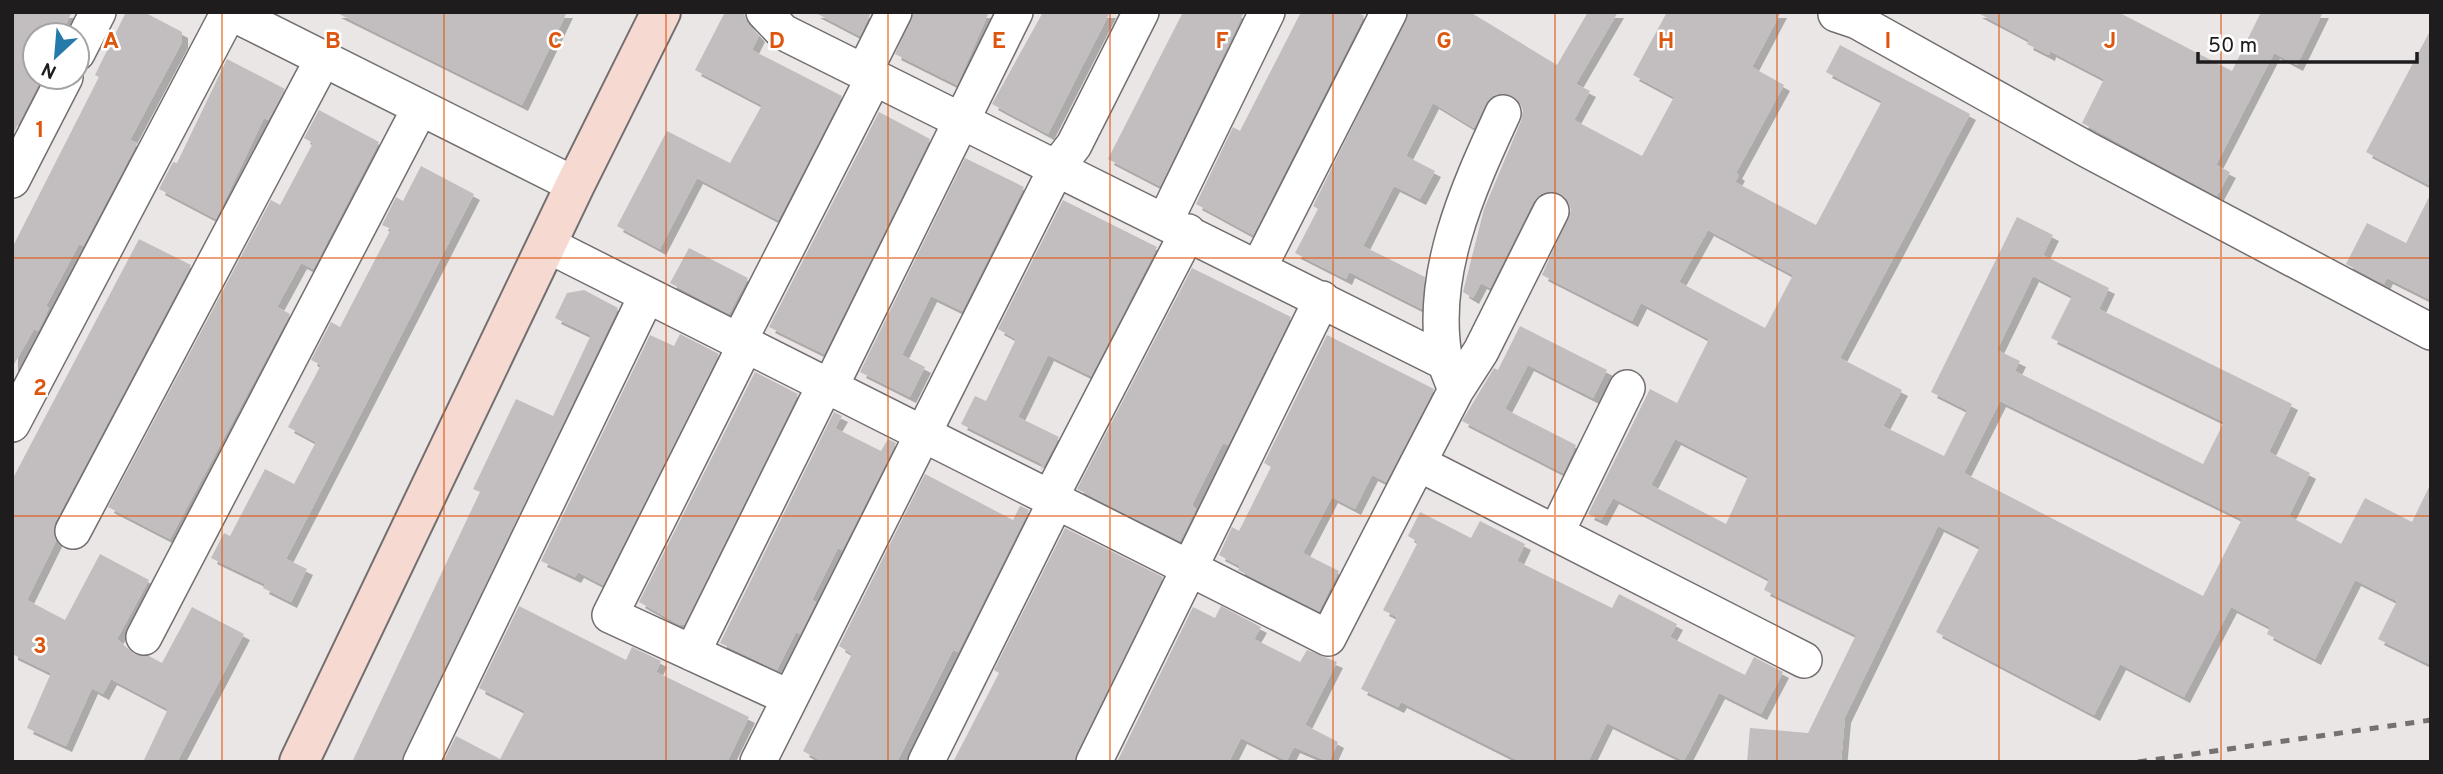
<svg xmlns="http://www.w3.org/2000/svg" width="2443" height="774" font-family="Overpass,sans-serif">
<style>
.building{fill:#c2bdbf;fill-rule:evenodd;filter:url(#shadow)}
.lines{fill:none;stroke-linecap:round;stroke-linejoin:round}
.street-casing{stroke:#736e6f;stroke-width:38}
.secondary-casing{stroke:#736e6f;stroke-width:42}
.street{stroke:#fff;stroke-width:35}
.secondary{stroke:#f6dad1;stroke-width:38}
.rail{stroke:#757171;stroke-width:5;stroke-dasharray:9 9;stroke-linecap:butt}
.grid{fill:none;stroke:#de560d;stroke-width:2;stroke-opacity:0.55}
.grid-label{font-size:23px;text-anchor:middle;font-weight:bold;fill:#de560d;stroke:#fff;stroke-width:5;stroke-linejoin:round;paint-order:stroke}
</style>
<defs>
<filter id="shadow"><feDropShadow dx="6" dy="6" stdDeviation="0" flood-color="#0004"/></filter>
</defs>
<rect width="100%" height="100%" fill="#ebe6e6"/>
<!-- building -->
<path class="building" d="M12 12H72L60 35H35V81L39 83 12 136Z
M126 12H144L182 32V42L130 140 137 143 83 246 79 244 46 306 49 308 38 331 34 329 12 368V248L99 77 95 75Z
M335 12H567L522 105Z
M725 12 744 14 749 25 759 36 752 50 842 96 778 220 697 178 660 249 617 226 667 131 730 163 762 105 695 70Z
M814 12H871L860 36Z
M914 12H989L957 85 895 54Z
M1043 12H1110L1048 134 992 104Z
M1183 12H1244L1160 186 1108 159Z
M1301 12H1357L1364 16 1253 235 1196 204 1233 127 1240 131Z
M1409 12H1470L1557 65 1588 12H1618L1576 84 1590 91 1574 120 1642 156 1674 97 1633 75 1667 12H1781L1752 67 1784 85 1736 173 1739 175 1735 182 1816 225 1882 101 1826 72 1840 45 1970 114 1840 358 1902 390 1883 426 1944 456 1967 410 1931 392 2017 217 2053 235 2043 255 2109 288 2099 309 2292 404 2269 452 2310 473 2289 516 2341 544 2365 498 2412 522 2431 483V665L2378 639 2397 601 2355 580 2315 659 2267 634 2270 627 2231 607 2184 697 2120 664 2094 715 1936 632 1980 547 1938 526 1845 717 1841 762H1747L1750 728 1808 733 1856 635 1764 590 1769 579 1613 498 1601 520 1588 514 1650 389 1677 403 1709 339 1641 303 1632 321 1542 275 1571 210 1567 199 1550 191 1541 194 1533 202 1490 288 1481 283 1473 298 1463 292 1484 209 1521 121 1523 110 1519 101 1502 93 1492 96 1474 128 1433 103 1406 156 1435 171 1420 199 1394 186 1363 246 1425 277 1422 309 1349 272 1346 279 1295 253 1318 209 1313 206ZM1708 230 1793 275 1765 328 1679 282ZM2033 276 2072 296 2051 338 2224 422 2203 464 2015 371 2020 361 1997 350ZM2000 401 2242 519 2203 596 1964 473ZM1675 439 1748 476 1726 524 1651 485Z
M1976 12H2118L2232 71 2261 12H2323L2297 65 2274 53 2216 165 2230 172 2217 196 2082 123 2104 79 2050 51 2049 55 2027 44 2029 40Z
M2431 29V186L2366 152Z
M227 59 285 89 268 120 264 118 216 219 159 189 173 162 177 163Z
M319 110 379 142 313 269 301 263 277 307 290 314 170 539 108 507 271 200 280 205 313 143 304 138Z
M879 112 930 139 824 354 769 327Z
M965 158 1024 187 962 311 931 296 902 355 925 367 910 397 860 372Z
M421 166 474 194 286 559 307 569 291 602 263 588 265 584 211 558 224 533 230 536 265 469 294 484 316 442 288 427 321 365 311 360 331 322 340 327 391 229 382 225 396 197 403 201Z
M2431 193V300L2387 278 2384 284 2346 264 2367 223 2406 243Z
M1063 200 1157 247 1091 376 1048 355 1018 417 1059 437 1041 471 1042 464 961 424 975 396 986 401 1016 339 998 329Z
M139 239 191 265 55 522 53 531 56 541 27 600 65 620 100 554 149 580 117 639 134 654 149 656 162 663 192 607 244 634 177 762H143L168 709 111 679 103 694 92 688 66 746 27 728 51 673 12 654V480Z
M689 248 748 278 729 314 670 283Z
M1192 268 1291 317 1228 445 1223 443 1192 505 1196 509 1180 541 1077 489Z
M584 290 618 308 401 762H352L480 492 473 489 516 399 553 416 591 335 555 318 567 293Z
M1520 326 1607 370 1593 398 1528 365 1505 409 1576 445 1563 473 1462 421 1494 368 1498 370Z
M680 334 719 354 603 585 578 572 575 577 541 561 650 335 674 346Z
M1327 335 1434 389 1386 482 1372 475 1355 509 1332 497 1303 553 1339 571 1319 611 1238 570 1240 566 1219 555 1232 527 1239 531 1271 467 1264 463Z
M755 372 798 394 684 625H680L639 602Z
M834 412 842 416 835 428 881 451 888 439 896 443 842 550 838 548 812 600 816 602 800 634 796 632 777 670 720 643Z
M925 474 1013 520 1020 506 1029 510 958 652 953 650 897 762H823L803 751 852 654 839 646Z
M1420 512 1471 538 1480 521 1525 544 1517 561 1612 608 1619 594 1677 624 1670 637 1745 675 1754 657 1783 672 1761 714 1719 693 1684 761 1607 723 1588 762H1521L1401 702 1398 707 1361 689 1397 617 1383 610 1418 542 1408 536Z
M1065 528 1163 577 1074 762H953L999 673 994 670Z
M519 606 626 660 632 647 661 661 656 672 749 717 727 762H443L456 736 500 759 525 711 479 688Z
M1221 606 1261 627 1254 639 1300 662 1307 650 1337 662 1305 725 1338 742 1329 762 1294 747 1287 761 1241 738 1229 762H1117L1193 607 1215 618Z"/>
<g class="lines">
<!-- street casing -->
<g class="street-casing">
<path id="street" d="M230 12 575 185
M764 12 783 32 1445 362 1456 390 1418 463
M1836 14 1857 21 2088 150 2431 332
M77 53 98 12
M864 72 894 12
M12 180 65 77
M1165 221 1267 12
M548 245 1328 638 1418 463 1804 660
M1259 267 1389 12
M739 341 874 77
M746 344 610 615 790 698
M1445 362C1428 276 1468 189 1503 113
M1456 390 1481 351 1551 211
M12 424 229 12
M1050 498 1188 232
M73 531 323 59
M1556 533 1627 388
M144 637 420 108
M692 653 825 385 836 375 1015 12
M421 762 647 295
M758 762 1057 167 1074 145 1141 12
M926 762 1056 501
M1094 762 1322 299"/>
</g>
<!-- secondary casing -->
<g class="secondary-casing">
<path id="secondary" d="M299 762 575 185 661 12"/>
</g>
<!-- street -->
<use href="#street" class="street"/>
<!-- secondary -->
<use href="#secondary" class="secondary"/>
<!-- rail -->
<path class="rail" d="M2138 762 2431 720"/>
</g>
<!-- grid -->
<path class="grid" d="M222 12V762M444 12V762M666 12V762M888 12V762M1110 12V762M1333 12V762M1555 12V762M1777 12V762M1999 12V762M2221 12V762M12 258H2431M12 516H2431"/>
<g class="grid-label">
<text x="111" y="48">A</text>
<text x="333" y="48">B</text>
<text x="555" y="48">C</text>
<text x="777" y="48">D</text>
<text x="999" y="48">E</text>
<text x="1222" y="48">F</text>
<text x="1444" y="48">G</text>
<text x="1666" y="48">H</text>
<text x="1888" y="48">I</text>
<text x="2110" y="48">J</text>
<text x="40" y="137">1</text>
<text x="40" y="395">2</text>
<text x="40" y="653">3</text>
</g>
<!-- border -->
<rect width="2443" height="774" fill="none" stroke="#1e1c1c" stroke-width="28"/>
<!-- north arrow -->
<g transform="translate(56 56) rotate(206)"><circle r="33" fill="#ffffff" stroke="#a5a4a4" stroke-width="2"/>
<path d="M0-5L12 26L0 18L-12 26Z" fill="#257aaa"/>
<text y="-10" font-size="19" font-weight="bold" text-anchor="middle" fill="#1e1c1c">N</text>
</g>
<!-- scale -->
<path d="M2198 52v10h219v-10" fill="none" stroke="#1e1c1c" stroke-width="3.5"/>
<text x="2208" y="52" font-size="21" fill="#1e1c1c" stroke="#ffffff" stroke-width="5" paint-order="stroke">50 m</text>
</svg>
